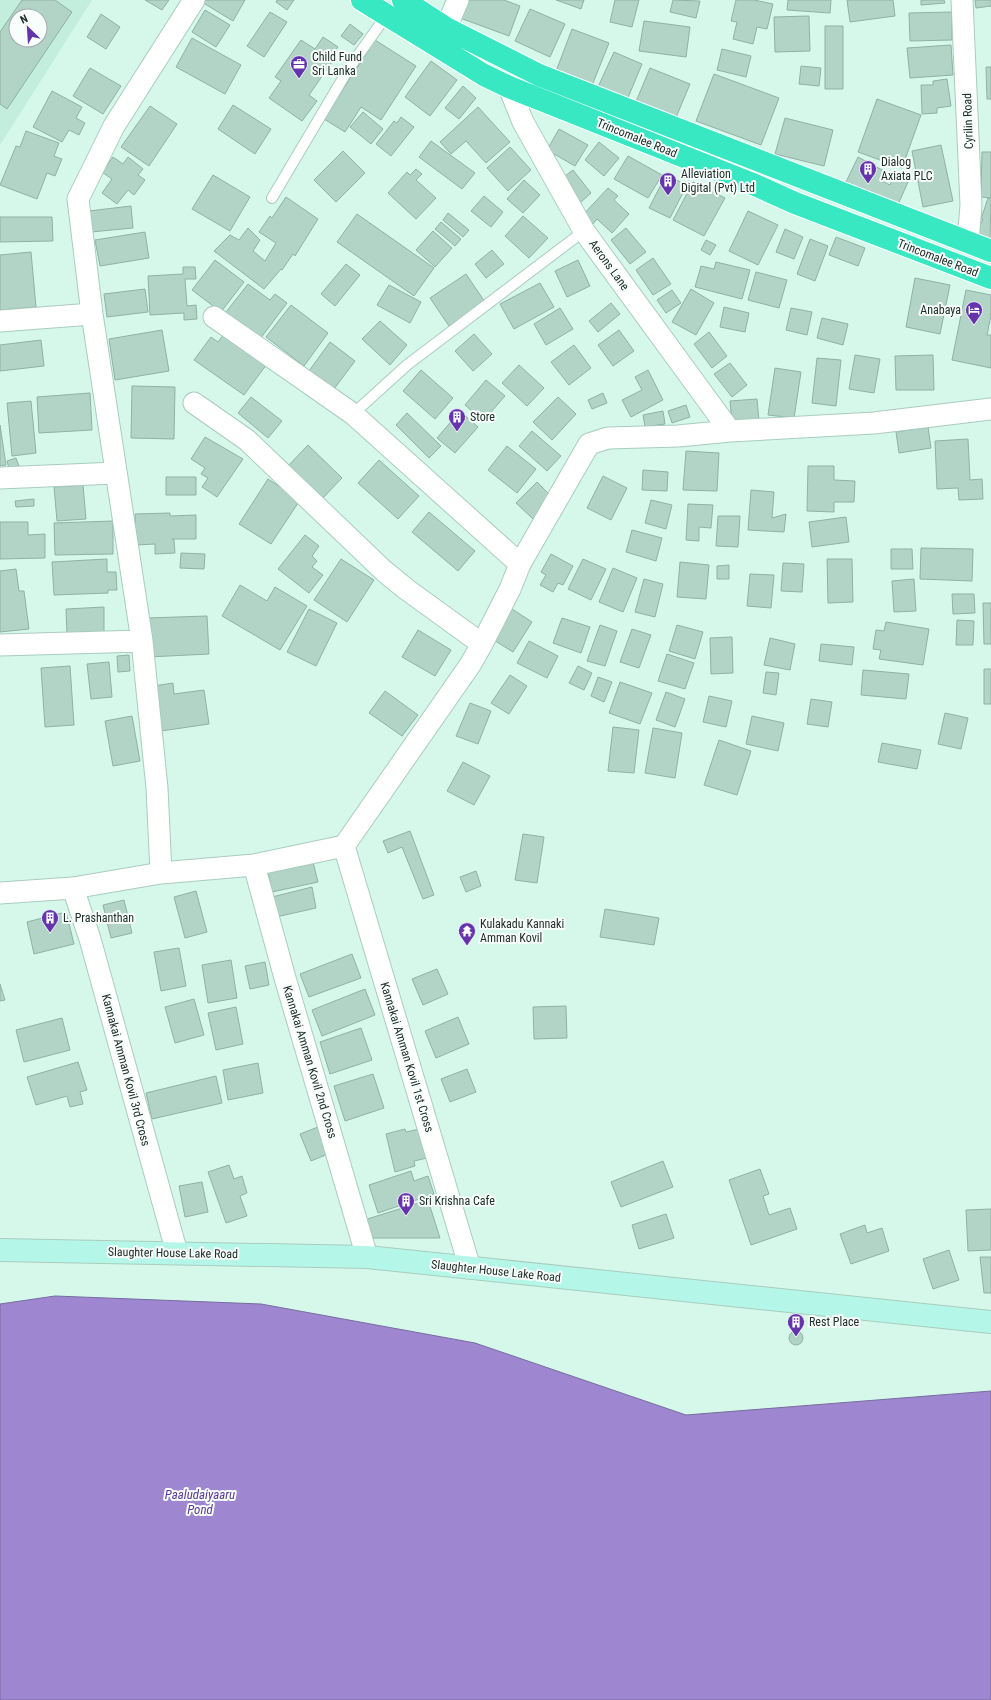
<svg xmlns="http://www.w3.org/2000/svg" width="991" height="1700" font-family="'Roboto Condensed',sans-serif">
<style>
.built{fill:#c3eedd;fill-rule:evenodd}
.water{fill:#9e86d1;stroke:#786c9f}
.building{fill:#b2d4c7;stroke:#90b1a4;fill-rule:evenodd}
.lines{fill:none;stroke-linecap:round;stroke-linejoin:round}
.service-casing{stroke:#aaccbf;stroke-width:12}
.minor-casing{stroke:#aaccbf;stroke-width:23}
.secondary-casing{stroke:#aaccbf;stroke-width:24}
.trunk-casing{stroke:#fff;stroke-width:24}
.service{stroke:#fff;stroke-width:10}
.minor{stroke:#fff;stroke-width:21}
.secondary{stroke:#b4f7e8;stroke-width:22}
.trunk{stroke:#37e8c2;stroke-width:22}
.labels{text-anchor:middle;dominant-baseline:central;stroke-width:4;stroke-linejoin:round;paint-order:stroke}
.poi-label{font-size:12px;fill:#212e29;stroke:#f7fefb;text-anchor:start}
.street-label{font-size:12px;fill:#212e29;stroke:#f7fefb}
.water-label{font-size:13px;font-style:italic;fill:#5c3a93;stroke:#f7fefb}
</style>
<rect width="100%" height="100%" fill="#d5f8eb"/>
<!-- built -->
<path class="built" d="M0 0H92L0 145ZM16 16H40V40H16Z"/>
<!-- water -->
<path class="water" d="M55 1296 261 1304 475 1343 686 1415 991 1391V1700H0V1304Z"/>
<!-- building -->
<path class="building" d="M22 0H55L72 12 7 109 0 104V32ZM16 16H40V40H16Z
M145 0H169L162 10Z
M201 0H245L233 21 200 1Z
M277 0H294L287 10 276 2Z
M467 0H504L520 6 509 36 460 18Z
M556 0H584L581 9Z
M615 0H639L632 27 610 22Z
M673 0 700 1 696 18 670 12Z
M736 0H754L773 4 767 29 757 27 753 44 733 39 737 22 731 21Z
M788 0H831L830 13 787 10Z
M847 0H893L895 16 850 22Z
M921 0H944L945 3 921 5Z
M975 0H991V6L976 8Z
M530 9 565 24 550 57 515 41Z
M205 10 230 25 216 47 192 32Z
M270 12 287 22 264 57 247 46Z
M952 12V40L910 41 909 13Z
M101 14 120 27 106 49 87 37Z
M809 16 810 51 775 52 774 17Z
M644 21 690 27 686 57 639 51Z
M350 24 363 34 354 45 341 36Z
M825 26H843V89H825Z
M572 29 609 43 591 88 555 74Z
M323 37 338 47 329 59 332 62 309 95 317 101 302 121 269 98 281 81 275 77 301 40 315 49Z
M192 38 241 65 225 94 176 67Z
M375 40 416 66 381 120 361 107 345 132 324 119Z
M951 45 953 75 910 78 907 48Z
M722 49 751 56 746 77 717 70Z
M614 52 642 64 627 100 598 87Z
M431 61 457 80 430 116 405 97Z
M801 66 821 68 819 86 799 84Z
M986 67H991V99H987Z
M90 68 121 86 103 114 73 96Z
M650 68 690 84 675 120 635 104Z
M714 74 779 98 761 145 696 121Z
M947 79 951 106 937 108V113L922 114 921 85H933V81Z
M463 86 476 98 459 119 445 108Z
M52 91 82 107 76 118 85 123 79 135 69 130 62 142 33 127Z
M877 99 921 115 902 168 858 152Z
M233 105 271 129 255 154 218 129Z
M150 106 177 124 149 166 121 147Z
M478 107 510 142 486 163 466 141 451 154 440 142Z
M363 112 383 129 371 144 350 127Z
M401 117 414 127 391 156 376 144 394 121 397 123Z
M785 118 833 130 824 166 775 154Z
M559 129 588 145 575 166 547 150Z
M26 131 59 143 54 156 62 159 55 176 47 173 37 199 0 185 16 146 20 147Z
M431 141 475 173 462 189 419 157Z
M599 142 619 158 604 176 585 160Z
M941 145 953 201 923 207 912 151Z
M510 147 531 170 508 191 487 168Z
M343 151 365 173 336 202 314 180Z
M982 152H991V198L981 197Z
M628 156 662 175 648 198 614 179Z
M113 157 123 164 128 157 143 169 138 175 145 180 134 195 128 190 117 204 102 193 112 179 102 172Z
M858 157 884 171 880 180 890 185 894 175 908 182 896 209 846 182Z
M416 169 422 174 416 180 436 198 416 219 388 193 407 172 410 175Z
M573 170 591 193 580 203 561 179Z
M213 175 250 197 230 231 192 209Z
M666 175 687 185 670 218 649 208Z
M524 180 540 195 523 213 507 199Z
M693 182 725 198 704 236 673 220Z
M608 188 618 196 614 200 629 214 612 233 597 219 592 225 582 216Z
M484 196 503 212 491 227 471 211Z
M286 197 318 219 295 256 293 254 282 270 281 269 264 289 214 251 230 235 239 240 248 228 260 240 253 251 265 261 276 243 259 232 270 216 272 218Z
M988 198 991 199 990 239 977 232 983 219H981Z
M131 206 133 228 91 232 89 211Z
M748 211 778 225 758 265 729 251Z
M448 213 469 230 463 237 443 220Z
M357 214 434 268 414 296 337 242Z
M523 216 548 238 529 258 505 236Z
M0 217H52L53 241 0 242Z
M441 222 461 239 455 246 435 229Z
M626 228 646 252 630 264 611 240Z
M785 229 803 237 794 259 776 252Z
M433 231 452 248 435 267 416 250Z
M145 232 149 258 100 266 95 240Z
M836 237 865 248 858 266 829 255Z
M810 239 828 246 815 281 797 274Z
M706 240 716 245 710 255 701 250Z
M492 250 504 264 486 278 475 264Z
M31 252 36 307 0 310V255Z
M653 258 671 284 653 295 636 270Z
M215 260 244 282 221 312 192 290Z
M578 260 590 286 567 297 555 271Z
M716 262 750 270 742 299 695 287 701 266 714 269Z
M346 264 360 275 335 306 321 294Z
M183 267H195L196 279H185L187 306 196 305 197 319 184 320V313L150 315 148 276 183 274Z
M756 272 787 280 779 308 748 300Z
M466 274 485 302 449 326 430 298Z
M915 278 950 285 940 334 906 327Z
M540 283 554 307 514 329 500 304Z
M248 284 270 300 275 294 287 303 260 339 226 312Z
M389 285 421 302 410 323 377 305Z
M145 289 148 312 107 317 104 294Z
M691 289 714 303 696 335 672 322Z
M672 290 681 303 666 313 657 300Z
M966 290 991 295V315L987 335H991V368L952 360Z
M611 303 620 314 598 332 589 321Z
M291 305 328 333 304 366 266 337Z
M724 307 749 313 745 332 720 327Z
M560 308 573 329 546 345 534 324Z
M791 308 812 312 807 335 786 330Z
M822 318 848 324 843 345 817 338Z
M380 321 407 345 390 365 362 339Z
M162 330 169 371 115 380 109 339Z
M619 330 634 351 613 366 598 345Z
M709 332 727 356 712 368 694 344Z
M224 334 267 364 244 395 194 360 211 337 218 342Z
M474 334 492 354 473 371 455 351Z
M41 340 44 366 0 371V345Z
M330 342 355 361 334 389 309 371Z
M574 345 591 368 569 385 551 362Z
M855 355 880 359 874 393 849 389Z
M933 355 934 390H896L895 356Z
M817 358 841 360 836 406 812 403Z
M730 363 747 385 732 397 714 374Z
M519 365 544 388 527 406 502 383Z
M775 368 801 372 794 418 768 415Z
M421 370 453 398 435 419 403 391Z
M648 370 663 400 631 417 622 400 642 390 635 377Z
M486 380 505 396 483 421 465 405Z
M132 386 175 387 174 439 131 438Z
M90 393 92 430 39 433 37 397Z
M603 393 607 403 592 409 588 400Z
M251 397 282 421 268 438 238 413Z
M558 397 576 414 552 440 533 422Z
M757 399 759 421 732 423 730 401Z
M31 401 36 453 12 456 7 403Z
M686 405 690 417 672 423 668 411Z
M460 411 478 427 455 453 437 438Z
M663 411 665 424 645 427 643 415Z
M407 413 441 446 429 458 396 425Z
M0 425 6 465 0 466Z
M928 427 931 448 899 453 896 432Z
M532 431 561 456 547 471 519 446Z
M205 437 243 459 217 497 202 487 208 478 201 474 205 468 191 459Z
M968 439 970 480 982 479 983 499 959 500 958 488 937 489 935 441Z
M308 445 342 478 321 500 287 467Z
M507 446 536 469 517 493 488 470Z
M686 451 719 453 717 491 683 490Z
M16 458 20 469 10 472 7 461Z
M379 460 419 496 398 519 358 483Z
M808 466H834V480L855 481 854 502H834V512L807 511Z
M643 470 668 472 667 491 642 490Z
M603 476 627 488 611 520 587 508Z
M166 477H196V495H166Z
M268 479 300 500 271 544 239 524Z
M537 482 553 498 533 519 516 503Z
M83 485 86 519 57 521 54 487Z
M751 490 774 492 772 518 786 514 784 532 748 530Z
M34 499V506L16 507 15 501Z
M651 500 672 505 666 529 645 523Z
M688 504 713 505 711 528 699 527V541L686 540Z
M429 512 475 551 458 571 412 532Z
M170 513V516L196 515V539H172L174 540 175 553 155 554V544L136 545 135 514Z
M718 516H740L738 547 716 546Z
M846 517 849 542 812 547 809 522Z
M113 521V554L55 555 54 523Z
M0 522H28V535L45 534V558L0 559Z
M632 530 662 538 656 561 626 552Z
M305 535 319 546 312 556 317 561 312 567 323 575 309 593 278 569Z
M921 548 973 549 972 581 920 579Z
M891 549H912L913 569H891Z
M181 553 205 554 204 569 180 568Z
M551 554 573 566 563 585 558 583 553 592 540 585 546 575 541 572Z
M107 559V572H116L117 590H108V593L54 595 52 562Z
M341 559 374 580 347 622 314 600Z
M583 559 606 569 591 600 568 589Z
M827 559H852L853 602 828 603Z
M680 562 709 565 706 599 677 597Z
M783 563 804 564 802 592 781 591Z
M729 565V579H717V566Z
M613 568 637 578 623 612 599 602Z
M16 569 19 591H24L29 629 0 632V571Z
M750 574 774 575 771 608 747 606Z
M644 579 663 584 655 617 635 612Z
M914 579 916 611 894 612 892 581Z
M240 585 267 601 275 587 307 606 280 650 222 616Z
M952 594H974L975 613 953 614Z
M983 603H991V644H984Z
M104 607V633L67 635 66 609Z
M309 609 337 623 316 666 287 652Z
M512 609 532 622 513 652 492 639Z
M207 616 209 654 148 657 147 618Z
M562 618 590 627 581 653 553 643Z
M957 620 974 621 973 645H956Z
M886 622 929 629 923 665 879 659 881 650 873 649 876 630 884 631Z
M600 625 617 631 605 666 587 661Z
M677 625 703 632 695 659 669 651Z
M632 629 651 635 639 668 620 662Z
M418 630 451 650 435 676 402 657Z
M732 637 733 673 711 674 710 638Z
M770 638 795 644 790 670 764 665Z
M529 641 558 656 547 678 517 663Z
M821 644 854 647 852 665 819 661Z
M667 654 694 663 685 689 658 681Z
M129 655 130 671 118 672 117 656Z
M109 662 112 697 91 699 87 664Z
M70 666 74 725 45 727 41 668Z
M578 666 592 673 584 690 569 683Z
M984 669H991V704H984Z
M863 670 909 674 906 699 861 695Z
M766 672 779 673 776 695 763 693Z
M510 675 527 686 509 714 491 703Z
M598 677 612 682 604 702 591 696Z
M620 682 652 693 640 724 609 713Z
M173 683 174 694 204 690 209 724 161 731 154 686Z
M385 691 418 715 402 736 369 713Z
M666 692 685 699 675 727 656 720Z
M709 696 732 701 726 727 703 722Z
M811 699 832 702 828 727 807 724Z
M470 703 491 711 478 744 456 736Z
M945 713 968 718 961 749 938 744Z
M132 716 140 761 113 766 105 721Z
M752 716 784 723 778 751 746 744Z
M613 727 639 730 634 773 608 771Z
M653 728 682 733 675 778 645 773Z
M719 740 751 751 737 795 704 785Z
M882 743 921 750 917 769 878 762Z
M463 762 490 776 474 805 447 791Z
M410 831 434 895 423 899 402 847 388 853 383 841Z
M523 834 544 837 537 883 515 880Z
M313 862 318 882 272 892 268 872Z
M476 871 481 886 466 892 460 877Z
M312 887 316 908 276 917 272 897Z
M196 891 207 932 185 938 174 897Z
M124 900 132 933 111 938 103 905Z
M605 909 659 918 654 945 600 937Z
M66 912 74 944 34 954 27 922Z
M179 948 186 986 161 991 154 952Z
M352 954 361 978 309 997 300 974Z
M231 960 237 998 208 1003 202 965Z
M265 962 269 985 250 989 245 966Z
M437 969 448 994 423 1005 412 979Z
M0 984 5 1000 0 1001Z
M365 989 375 1015 322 1036 312 1010Z
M194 999 204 1035 175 1043 165 1007Z
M566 1006 567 1038 534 1039 533 1007Z
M236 1007 243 1044 216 1050 208 1013Z
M458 1017 469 1044 436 1058 425 1031Z
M62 1018 70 1050 24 1062 16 1030Z
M361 1028 372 1060 330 1074 320 1042Z
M78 1062 87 1090 80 1092 83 1104 70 1107 67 1096 36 1105 27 1077Z
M258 1063 263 1093 228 1100 223 1070Z
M467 1069 476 1092 450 1102 441 1079Z
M373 1074 384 1108 345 1121 334 1086Z
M216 1076 222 1103 152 1119 146 1093Z
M318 1127 328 1154 311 1161 300 1134Z
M405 1129 406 1132 420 1129 427 1158 414 1161 415 1166 395 1172 386 1134Z
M663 1161 673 1187 621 1207 611 1182Z
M229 1165 234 1179 242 1176 247 1193 240 1196 247 1216 226 1223 208 1172Z
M760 1169 769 1194 763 1196 769 1215 790 1208 797 1229 751 1245 729 1180Z
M411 1171 414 1181 428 1176 434 1194 378 1213 369 1185Z
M202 1182 208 1212 185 1217 179 1186Z
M428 1200 440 1238H366L361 1221Z
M991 1209V1250L968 1251 966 1210Z
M666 1214 674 1238 639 1249 632 1225Z
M865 1225 867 1233 882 1228 889 1251 851 1264 840 1234Z
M949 1250 959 1280 933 1289 923 1259Z
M980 1257H991V1293H984Z
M789 1338a7 7 0 1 1 14 0a7 7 0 1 1-14 0Z"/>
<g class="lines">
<!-- service casing -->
<g class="service-casing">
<path id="service" d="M272 198 349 68 386 16
M353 414 407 365 584 231"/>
</g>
<!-- minor casing -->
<g class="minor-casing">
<path id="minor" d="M962 0 971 205 968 242
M446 28 458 0
M509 87 523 122 584 231 730 431
M214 317 353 414 520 564
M0 321 92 314
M194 403 247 440 384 571 406 589 482 644
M0 478 116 473
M0 645 142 641
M344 846 470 1268
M254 865 285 978 367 1257
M161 873 157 788 142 641 92 314 78 199 114 126 194 0
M73 888 90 939 177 1253
M0 893 73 888 161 873 254 865 344 846 470 665 482 644 510 589 520 564 589 444 608 438 678 436 730 431 874 423 991 409"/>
</g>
<!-- secondary casing -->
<g class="secondary-casing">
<path id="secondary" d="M0 1250 367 1257 991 1322"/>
</g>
<!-- trunk casing -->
<g class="trunk-casing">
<path id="trunk" d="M362 0 484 75 509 87 755 185 795 203 991 278
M403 0 446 28 539 75 991 251"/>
</g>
<!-- service -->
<use href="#service" class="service"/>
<!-- minor -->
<use href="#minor" class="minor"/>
<!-- secondary -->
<use href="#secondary" class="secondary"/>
<!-- trunk -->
<use href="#trunk" class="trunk"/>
</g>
<!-- icons -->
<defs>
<g id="office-pin" transform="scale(0.9)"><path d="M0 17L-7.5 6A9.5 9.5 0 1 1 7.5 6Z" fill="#6533ab" stroke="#f7fefb"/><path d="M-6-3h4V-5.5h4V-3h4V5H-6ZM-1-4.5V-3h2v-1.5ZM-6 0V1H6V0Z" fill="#fff"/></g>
<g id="building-pin" transform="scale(0.9)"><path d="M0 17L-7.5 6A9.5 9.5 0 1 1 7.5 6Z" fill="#6533ab" stroke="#f7fefb"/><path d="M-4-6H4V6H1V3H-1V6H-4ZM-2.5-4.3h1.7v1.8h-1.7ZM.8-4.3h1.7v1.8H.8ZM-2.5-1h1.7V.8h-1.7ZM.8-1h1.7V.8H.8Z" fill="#fff"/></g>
<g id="hotel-pin" transform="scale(0.9)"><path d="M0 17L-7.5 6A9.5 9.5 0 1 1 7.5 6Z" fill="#6533ab" stroke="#f7fefb"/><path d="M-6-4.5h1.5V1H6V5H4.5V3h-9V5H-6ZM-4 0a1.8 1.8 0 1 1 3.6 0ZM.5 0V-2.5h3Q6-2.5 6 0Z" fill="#fff"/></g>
<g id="temple-pin" transform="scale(0.9)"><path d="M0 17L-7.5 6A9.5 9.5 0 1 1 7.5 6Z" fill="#6533ab" stroke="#f7fefb"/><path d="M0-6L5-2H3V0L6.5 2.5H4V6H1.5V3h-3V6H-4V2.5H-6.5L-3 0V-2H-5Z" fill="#fff"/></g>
</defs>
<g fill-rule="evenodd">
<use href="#office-pin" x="299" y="64"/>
<use href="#building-pin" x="868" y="169"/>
<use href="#building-pin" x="668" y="181"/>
<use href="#hotel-pin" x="974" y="310"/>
<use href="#building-pin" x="457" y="417"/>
<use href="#building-pin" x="50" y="918"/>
<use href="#temple-pin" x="467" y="931"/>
<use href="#building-pin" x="406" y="1201"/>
<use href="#building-pin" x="796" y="1322"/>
</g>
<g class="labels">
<!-- poi labels -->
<g class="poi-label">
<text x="312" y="57">Child Fund<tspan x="312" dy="14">Sri Lanka</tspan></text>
<text x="881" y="162">Dialog<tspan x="881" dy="14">Axiata PLC</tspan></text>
<text x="681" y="174">Alleviation<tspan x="681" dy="14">Digital (Pvt) Ltd</tspan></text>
<text x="961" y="310" text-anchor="end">Anabaya</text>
<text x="470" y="417">Store</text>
<text x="63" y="918">L. Prashanthan</text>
<text x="480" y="924">Kulakadu Kannaki<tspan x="480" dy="14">Amman Kovil</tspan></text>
<text x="419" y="1201">Sri Krishna Cafe</text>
<text x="809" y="1322">Rest Place</text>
</g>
<!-- street labels -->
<g class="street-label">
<text transform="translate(968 121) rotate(-92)">Cyrilin Road</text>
<text transform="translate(637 138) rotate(22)">Trincomalee Road</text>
<text transform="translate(938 258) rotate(21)">Trincomalee Road</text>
<text transform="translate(609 265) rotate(54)">Aerons Lane</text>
<text transform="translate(407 1057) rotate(73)">Kannakai Amman Kovil 1st Cross</text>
<text transform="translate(310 1062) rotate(73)">Kannakai Amman Kovil 2nd Cross</text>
<text transform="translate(126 1070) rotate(75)">Kannakai Amman Kovil 3rd Cross</text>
<text transform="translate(173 1253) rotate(1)">Slaughter House Lake Road</text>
<text transform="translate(496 1271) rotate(6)">Slaughter House Lake Road</text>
</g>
<!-- water labels -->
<g class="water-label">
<text x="200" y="1494">Paaludaiyaaru<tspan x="200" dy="15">Pond</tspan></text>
</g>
</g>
<!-- north arrow -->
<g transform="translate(28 28) rotate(335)"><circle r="19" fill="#f7fefb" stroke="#a1aba7"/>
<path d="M0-3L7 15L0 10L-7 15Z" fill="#6533ab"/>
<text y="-6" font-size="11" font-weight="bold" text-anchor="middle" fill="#212e29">N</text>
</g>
</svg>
